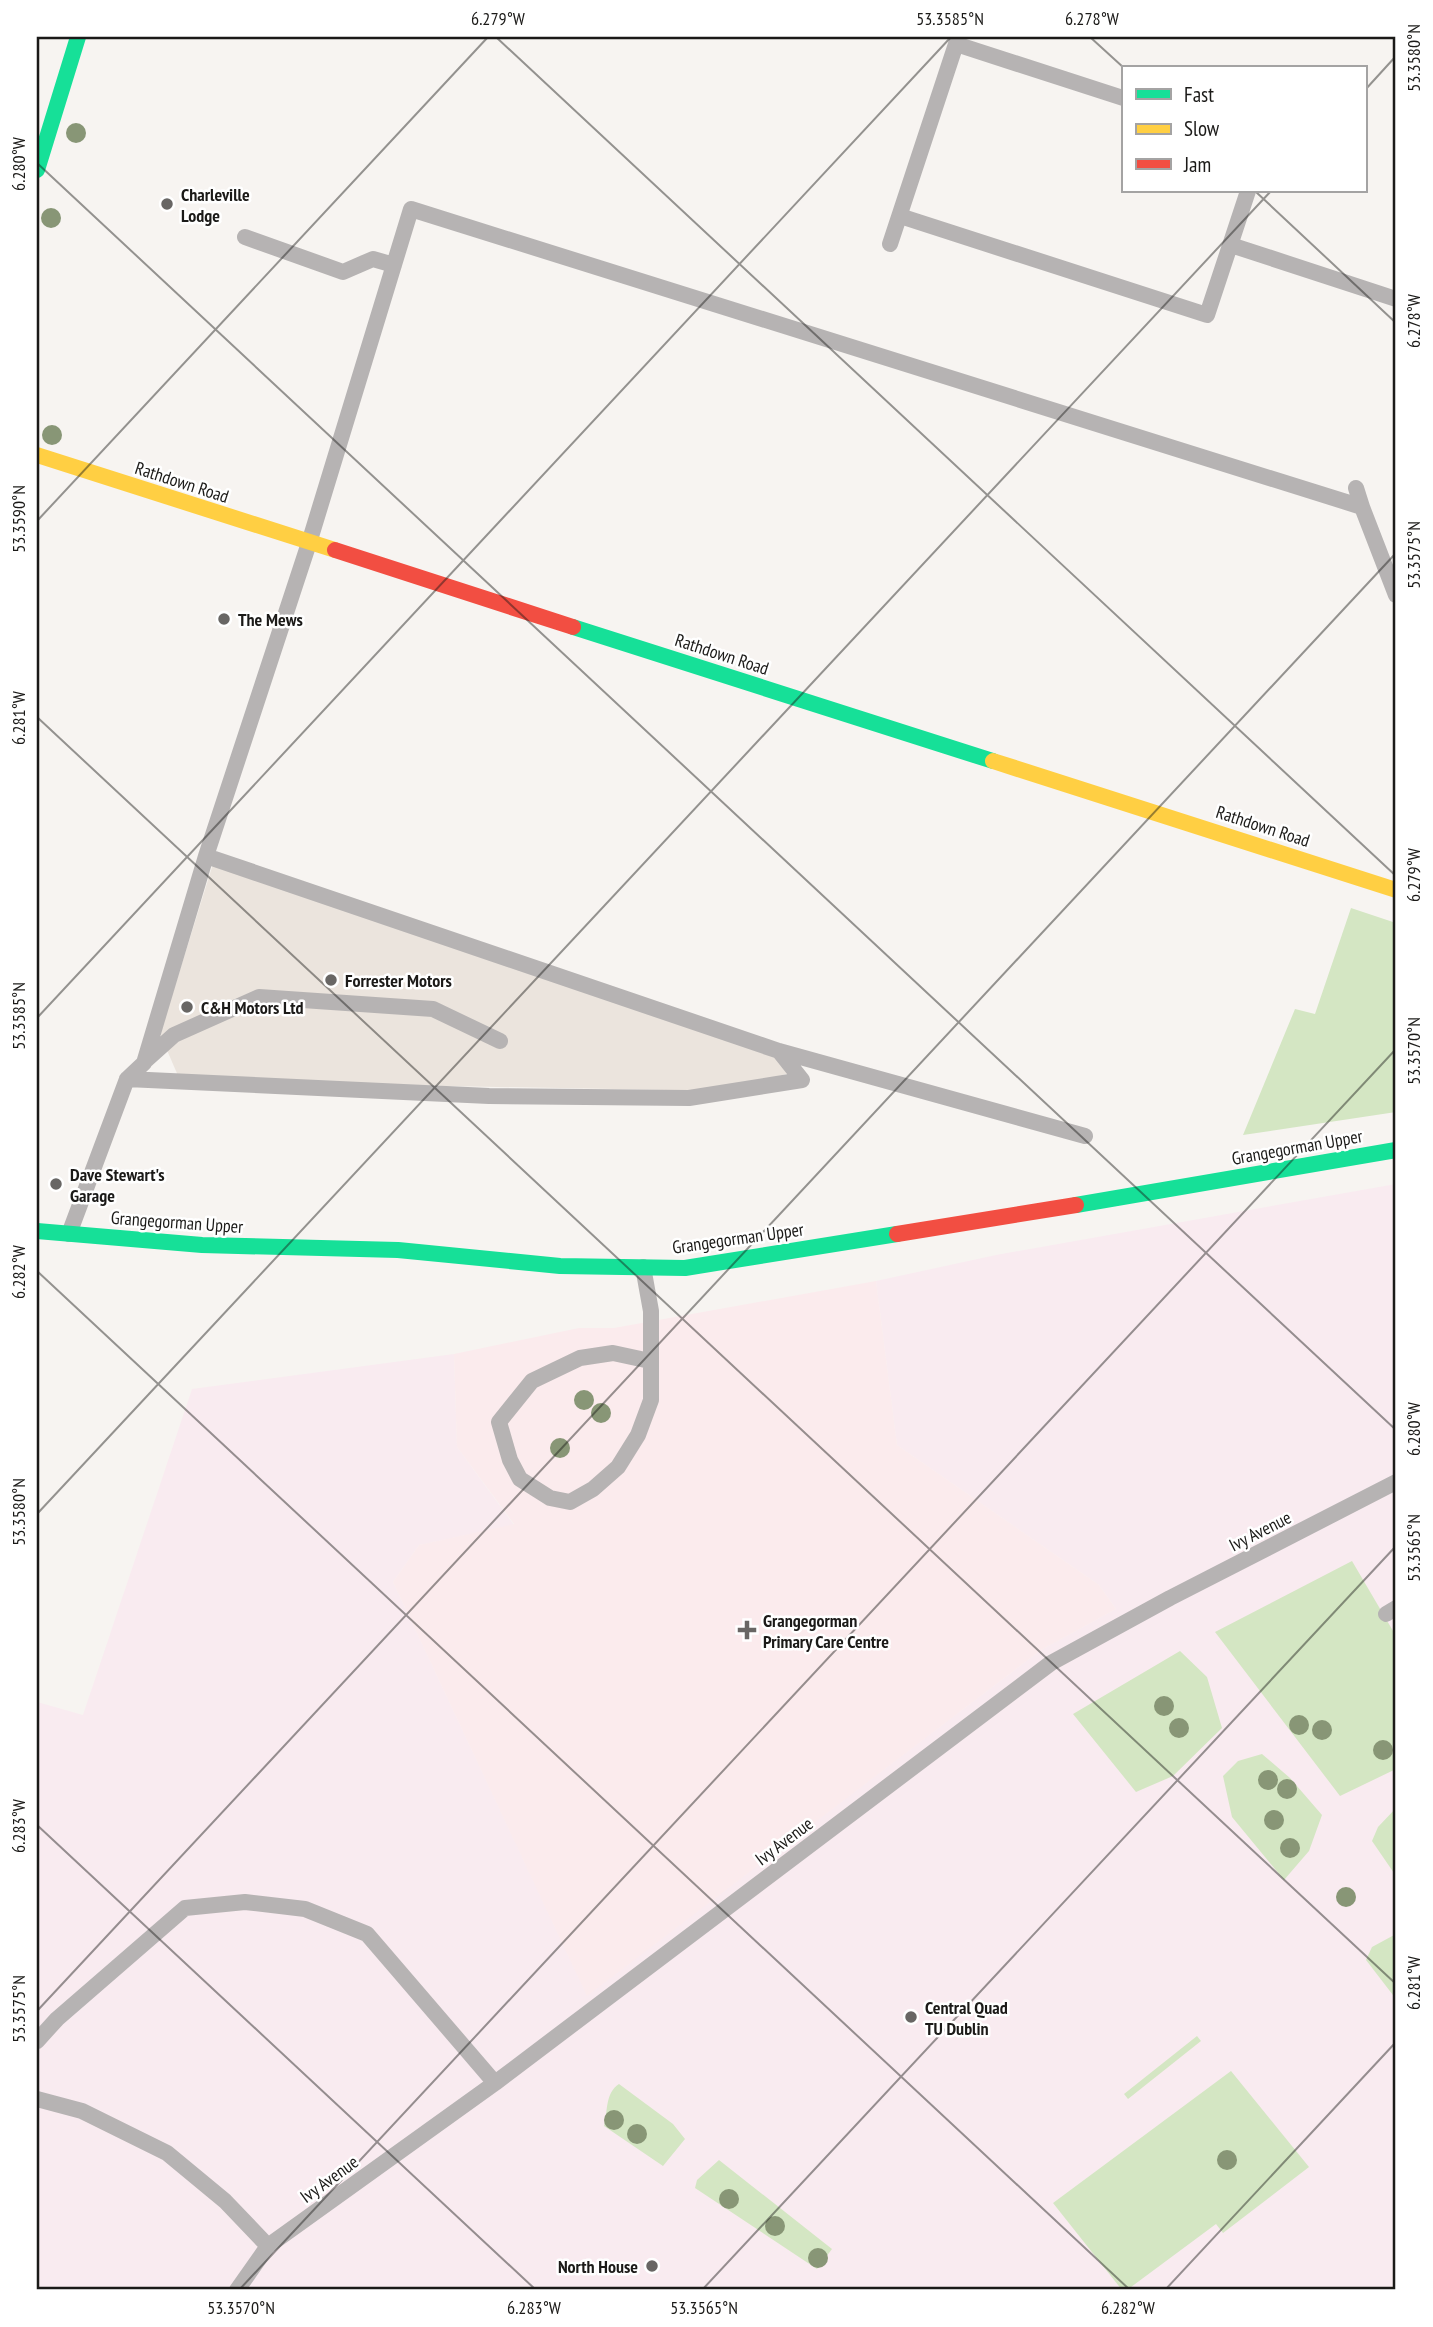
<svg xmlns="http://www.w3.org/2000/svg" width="1433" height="2327" font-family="'PT Sans Narrow',sans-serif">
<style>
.built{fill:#ebe4dd}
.education{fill:#f9ebf0}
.medical{fill:#fbebed}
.green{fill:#d4e6c3}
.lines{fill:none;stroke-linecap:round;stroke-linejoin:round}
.lane{stroke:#b6b3b3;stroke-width:16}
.fast{stroke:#16e098;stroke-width:16}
.slow{stroke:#ffcf43;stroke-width:16}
.jam{stroke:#f24e42;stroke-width:16}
.tree{fill:#889676}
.ticks{fill:none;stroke:#1b1a18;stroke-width:2;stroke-opacity:0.45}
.poi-dot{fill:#686664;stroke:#fff;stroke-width:2.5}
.labels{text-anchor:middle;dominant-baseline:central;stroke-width:5;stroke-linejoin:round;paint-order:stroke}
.poi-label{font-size:18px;font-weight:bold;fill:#1b1a18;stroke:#fff;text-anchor:start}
.street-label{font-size:18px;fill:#1b1a18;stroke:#fff}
.neatline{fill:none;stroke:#1b1a18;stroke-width:2.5}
.ticks-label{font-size:18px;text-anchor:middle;fill:#1b1a18}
</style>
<rect width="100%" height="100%" fill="#f7f4f1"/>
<!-- built -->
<path class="built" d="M213 864 786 1059 790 1073 720 1091 447 1086 179 1078 160 1034Z"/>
<!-- education -->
<path class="education" d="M1396 1184V2290H37V1702L83 1715 192 1389 454 1354 457 1447 514 1525 419 1545 393 1582 587 1995 1041 1650 1116 1609 1099 1585 897 1445 876 1281 996 1255Z"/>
<!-- medical -->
<path class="medical" d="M876 1281 897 1445 1099 1585 1116 1609 1041 1650 587 1996 393 1582 419 1545 514 1524 457 1447 454 1354 579 1328H614Z"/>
<!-- green -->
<path class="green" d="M1351 908 1396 923V1112L1243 1135 1295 1009 1315 1014Z
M1352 1561 1396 1636V1769L1340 1796 1215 1632Z
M1180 1651 1207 1677 1222 1728 1173 1776 1136 1792 1073 1714Z
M1262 1754 1290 1778 1322 1815 1309 1851 1284 1880 1232 1817 1223 1776 1238 1761Z
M1396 1808V1876L1372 1841 1378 1827Z
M1396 1934V1999L1366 1960 1372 1947Z
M1197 2036 1201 2041 1128 2099 1124 2094Z
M1231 2071 1309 2167 1223 2233 1216 2224 1127 2290H1122L1053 2203Z
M619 2084 673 2124 685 2139 663 2166 604 2126C608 2111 605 2093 619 2084Z
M719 2160 832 2249 817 2269 695 2188 697 2180Z"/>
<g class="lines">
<!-- lane -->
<path class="lane" d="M900 216 1207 315 1248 191
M245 237 343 272 373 259 394 265
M890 244 956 44 1123 98
M1231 245 1396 299
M1356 488 1362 507
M206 856 779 1051 1085 1136
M145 1061 174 1035 259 997 433 1009 500 1041
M127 1079 489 1096 689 1098 802 1080 779 1051
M69 1234 127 1079 144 1063 206 856 309 543 411 209 1362 507 1396 595
M643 1267 651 1311V1400L638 1435 618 1467 593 1489 570 1502 550 1498 520 1479 510 1460 499 1422 532 1381 580 1358 613 1353 650 1361
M1386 1614 1396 1608
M37 2041 57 2019 185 1908 245 1902 305 1909 367 1934 495 2083
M37 2099 82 2111 167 2153 225 2201 268 2246
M237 2290 268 2246 495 2083 1051 1663 1170 1598 1396 1482"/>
<!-- fast -->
<path class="fast" d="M37 170 78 37
M573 627 993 761
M1076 1205 1396 1150
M37 1231 202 1245 398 1250 560 1266 685 1268 897 1234"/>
<!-- slow -->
<path class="slow" d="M37 455 335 550
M993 761 1396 890"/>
<!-- jam -->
<path class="jam" d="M335 550 573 627
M897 1234 1076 1205"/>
</g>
<!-- trees -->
<g class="tree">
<circle cx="76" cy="133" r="10"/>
<circle cx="51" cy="218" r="10"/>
<circle cx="52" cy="435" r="10"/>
<circle cx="584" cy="1400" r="10"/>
<circle cx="601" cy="1413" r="10"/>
<circle cx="560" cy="1448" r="10"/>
<circle cx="1164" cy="1706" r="10"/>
<circle cx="1299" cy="1725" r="10"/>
<circle cx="1179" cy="1728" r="10"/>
<circle cx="1322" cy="1730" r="10"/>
<circle cx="1383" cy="1750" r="10"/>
<circle cx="1268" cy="1780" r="10"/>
<circle cx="1287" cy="1789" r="10"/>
<circle cx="1274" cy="1820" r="10"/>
<circle cx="1290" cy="1848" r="10"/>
<circle cx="1346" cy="1897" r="10"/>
<circle cx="614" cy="2120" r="10"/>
<circle cx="637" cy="2134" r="10"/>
<circle cx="1227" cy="2160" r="10"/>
<circle cx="729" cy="2199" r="10"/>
<circle cx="775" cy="2226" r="10"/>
<circle cx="818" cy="2258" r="10"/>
</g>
<!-- ticks -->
<path class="ticks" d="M496 37 1396 876M1090 37 1124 68M1365 90 1396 56M37 163 1396 1430M1255 191 1396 323M37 521 488 37M37 717 1396 1984M37 1018 951 37M37 1271 1130 2290M37 1514 1271 191M37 1825 536 2290M37 2011 1396 553M239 2290 1396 1049M702 2290 1396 1546M1165 2290 1396 2042"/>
<!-- markers -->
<g class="poi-dot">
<circle cx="167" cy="204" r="7"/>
<circle cx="224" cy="619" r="7"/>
<circle cx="331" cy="980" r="7"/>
<circle cx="187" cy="1007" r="7"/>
<circle cx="56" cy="1184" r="7"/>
<path d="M743.5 1619.5h7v7h7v7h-7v7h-7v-7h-7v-7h7z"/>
<circle cx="911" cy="2017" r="7"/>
<circle cx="652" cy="2266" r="7"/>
</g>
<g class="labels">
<!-- poi labels -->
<g class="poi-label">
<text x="181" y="194">Charleville<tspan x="181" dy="21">Lodge</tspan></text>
<text x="238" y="619">The Mews</text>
<text x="345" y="980">Forrester Motors</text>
<text x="201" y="1007">C&amp;H Motors Ltd</text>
<text x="70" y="1174">Dave Stewart's<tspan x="70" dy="21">Garage</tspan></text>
<text x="763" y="1620">Grangegorman<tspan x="763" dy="21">Primary Care Centre</tspan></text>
<text x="925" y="2007">Central Quad<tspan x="925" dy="21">TU Dublin</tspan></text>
<text x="638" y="2266" text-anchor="end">North House</text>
</g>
<!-- street labels -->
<g class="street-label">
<text transform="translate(182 482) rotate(18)">Rathdown Road</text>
<text transform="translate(722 654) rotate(18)">Rathdown Road</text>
<text transform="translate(1263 826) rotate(18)">Rathdown Road</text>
<text transform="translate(1297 1147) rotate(-10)">Grangegorman Upper</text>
<text transform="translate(177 1222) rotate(4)">Grangegorman Upper</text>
<text transform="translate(738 1238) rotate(-8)">Grangegorman Upper</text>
<text transform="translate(1260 1531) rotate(-27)">Ivy Avenue</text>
<text transform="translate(784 1841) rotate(-37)">Ivy Avenue</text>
<text transform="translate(329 2179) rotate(-36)">Ivy Avenue</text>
</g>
</g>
<!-- border -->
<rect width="1433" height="2327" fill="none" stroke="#ffffff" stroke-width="77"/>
<!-- legend -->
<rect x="1122" y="66" width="245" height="126" fill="#ffffff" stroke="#a4a3a3" stroke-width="2"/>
<rect x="1136" y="89" width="35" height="10" fill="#16e098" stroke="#a4a3a3" stroke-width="2"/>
<text x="1184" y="102" font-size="21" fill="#1b1a18">Fast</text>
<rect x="1136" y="124" width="35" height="10" fill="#ffcf43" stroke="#a4a3a3" stroke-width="2"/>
<text x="1184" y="136" font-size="21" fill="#1b1a18">Slow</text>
<rect x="1136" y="159" width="35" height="10" fill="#f24e42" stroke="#a4a3a3" stroke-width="2"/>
<text x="1184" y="172" font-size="21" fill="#1b1a18">Jam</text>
<rect x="38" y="38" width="1356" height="2250" class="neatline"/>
<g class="ticks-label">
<text x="498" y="25">6.279°W</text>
<text x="950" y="25">53.3585°N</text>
<text x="1092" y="25">6.278°W</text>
<text transform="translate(1414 58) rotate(-90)" y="6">53.3580°N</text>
<text transform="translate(19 164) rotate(-90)" y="6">6.280°W</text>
<text transform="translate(1414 321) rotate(-90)" y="6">6.278°W</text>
<text transform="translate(19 519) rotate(-90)" y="6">53.3590°N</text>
<text transform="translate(1414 555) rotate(-90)" y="6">53.3575°N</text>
<text transform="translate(19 718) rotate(-90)" y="6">6.281°W</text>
<text transform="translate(1414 875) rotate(-90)" y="6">6.279°W</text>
<text transform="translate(19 1016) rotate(-90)" y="6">53.3585°N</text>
<text transform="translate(1414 1051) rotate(-90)" y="6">53.3570°N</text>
<text transform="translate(19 1272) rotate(-90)" y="6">6.282°W</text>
<text transform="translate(1414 1429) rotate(-90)" y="6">6.280°W</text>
<text transform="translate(19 1512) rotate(-90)" y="6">53.3580°N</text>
<text transform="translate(1414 1548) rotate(-90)" y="6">53.3565°N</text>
<text transform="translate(19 1826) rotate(-90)" y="6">6.283°W</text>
<text transform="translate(1414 1983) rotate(-90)" y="6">6.281°W</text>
<text transform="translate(19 2009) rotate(-90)" y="6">53.3575°N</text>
<text x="241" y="2314">53.3570°N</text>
<text x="534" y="2314">6.283°W</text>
<text x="704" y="2314">53.3565°N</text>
<text x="1128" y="2314">6.282°W</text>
</g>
</svg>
